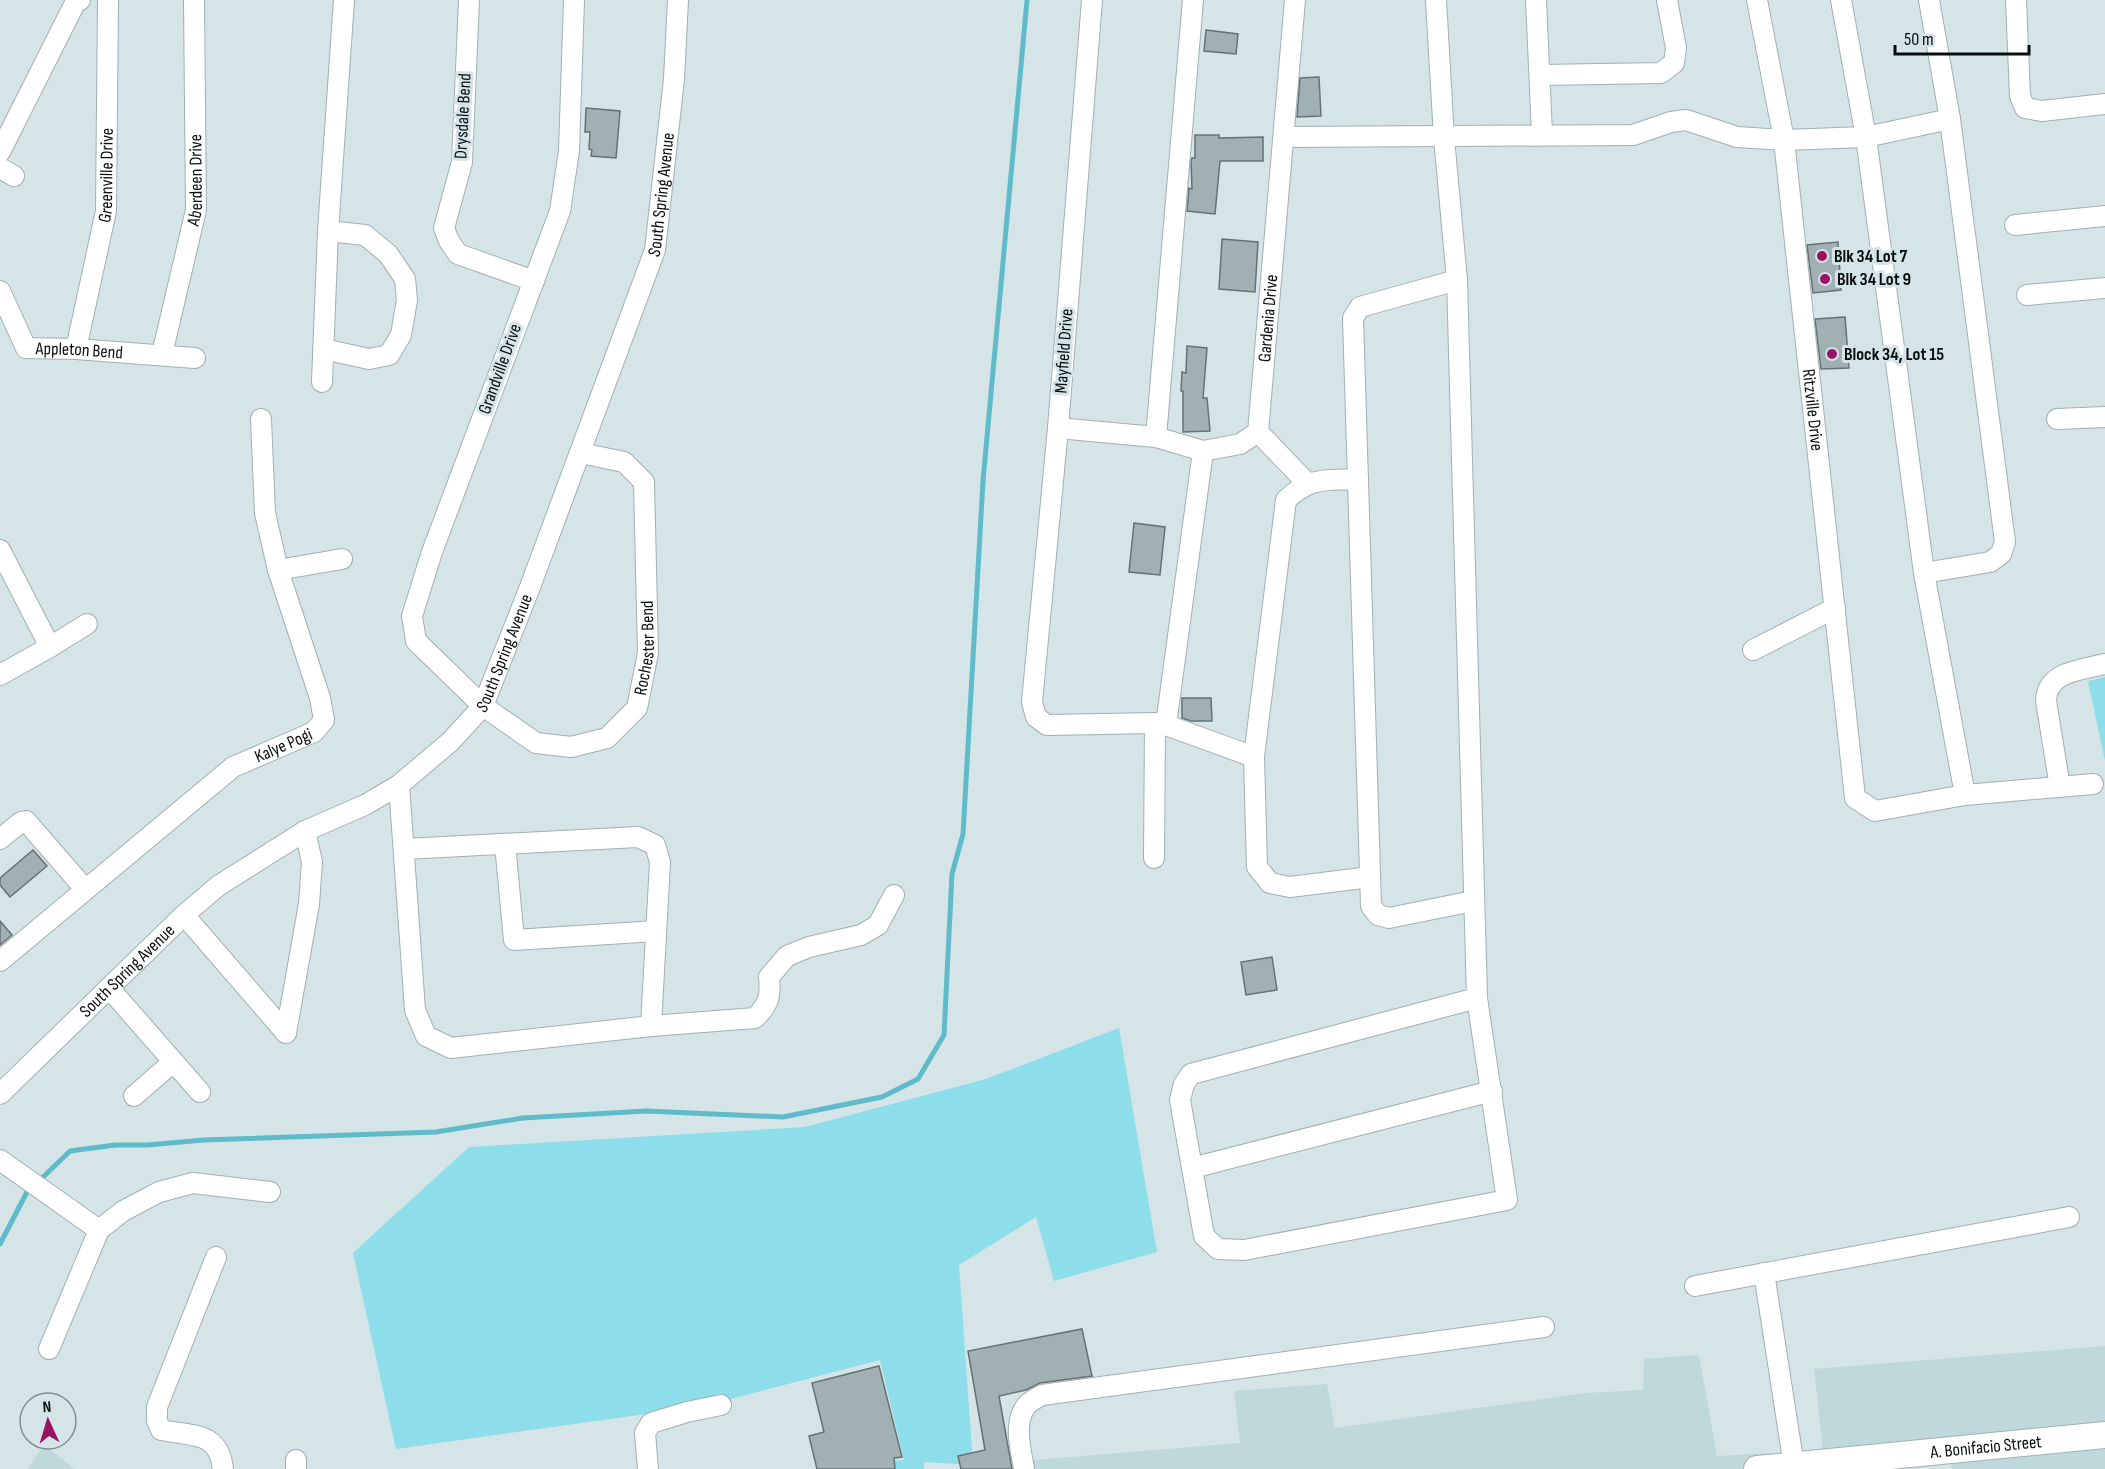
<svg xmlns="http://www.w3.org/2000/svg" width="2105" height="1469" font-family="'Sofia Sans Condensed',sans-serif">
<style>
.built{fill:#bfd8db}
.green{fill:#8dddea}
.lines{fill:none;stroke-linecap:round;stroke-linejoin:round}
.stream{stroke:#5fbbc9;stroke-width:5}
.building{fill:#a1b0b2;stroke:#647275;stroke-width:1.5}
.minor-casing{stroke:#a1b0b2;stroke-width:22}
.major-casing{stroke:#a1b0b2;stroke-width:28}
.minor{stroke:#fff;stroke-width:20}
.major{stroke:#fff;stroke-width:26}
.poi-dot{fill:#9a1264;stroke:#d5e4e7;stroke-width:2}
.labels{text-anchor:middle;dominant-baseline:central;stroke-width:6;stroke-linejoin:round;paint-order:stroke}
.street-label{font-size:18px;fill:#080d0e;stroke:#d5e4e7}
.poi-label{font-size:18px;font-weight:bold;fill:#080d0e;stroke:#d5e4e7;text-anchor:start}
</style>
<rect width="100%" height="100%" fill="#d5e4e7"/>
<!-- built -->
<path class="built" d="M2105 1346V1469H1952L1951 1462 1901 1469H974L973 1465 1240 1443 1234 1391 1327 1384 1335 1428 1586 1393 1643 1390 1644 1359 1699 1355 1717 1456 1823 1450 1814 1369Z
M44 1445 75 1469H27Z"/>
<!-- green -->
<path class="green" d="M2105 677V761L2088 681Z
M1119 1028 1157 1252 1054 1281 1036 1217 959 1265 973 1465 924 1462V1469H860L859 1464 904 1460 880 1360 703 1406 396 1449 353 1253 469 1147 805 1127 986 1079Z"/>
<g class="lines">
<!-- stream -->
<path class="stream" d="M38 1182 70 1151 115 1145H148L204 1140 436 1132 523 1118 646 1111 783 1117 882 1097 918 1079 944 1035 952 874 963 834 983 481 1027 0
M0 1244 27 1192 31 1188"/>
</g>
<!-- building -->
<path class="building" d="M1206 30 1238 34 1236 54 1204 51Z
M1319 77 1321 116 1297 117 1300 78Z
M586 108 620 111 616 158 591 156 592 150 589 149 590 132H585Z
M1195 135H1219V138L1263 137V161H1220L1215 214 1187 211 1189 188 1192 189 1191 161 1192 158H1195Z
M1222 239 1258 242 1255 292 1219 289Z
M1838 242 1841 290 1813 293 1807 245Z
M1845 317 1849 368 1821 369 1815 319Z
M1187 346 1207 348 1203 398H1207L1210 431 1183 432V391H1181L1182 372 1186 373Z
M1134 523 1165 527 1160 575 1129 572Z
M1182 698H1211L1212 721H1191L1182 718Z
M33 850 47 866 10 897 0 885V878Z
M0 921 12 935 0 945Z
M1272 957 1277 990 1246 995 1241 962Z
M1082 1329 1092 1376 1040 1383 1026 1390 999 1396 1012 1469H961L958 1456 985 1450 968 1351Z
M879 1366 902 1457 894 1458 895 1469H817L809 1436 824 1432 812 1383Z"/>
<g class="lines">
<!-- minor casing -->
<g class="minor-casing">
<g id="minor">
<path d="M469 0 462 162 444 228 449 241 458 254 534 281"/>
<path id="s1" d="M574 0 569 151 560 211 432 552 412 616 416 641 483 706 536 743 571 747 607 738 637 708 648 653 644 482 624 462 581 453"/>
<path d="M1092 0 1058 428 1032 702 1036 717 1047 725 1155 723 1166 725 1203 451"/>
<path d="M1436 0 1444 138 1457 280 1477 998 1507 1200 1244 1250 1218 1249 1204 1236 1180 1100 1184 1084 1191 1074 1477 998"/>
<path d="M1536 0 1542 134"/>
<path id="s2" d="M1757 0 1784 140 1855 798 1875 811 1965 795 2093 784"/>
<path d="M1841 0 1866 137 1924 573 1965 795"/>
<path d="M2016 0 2020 96 2025 108 2042 111 2105 104"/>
<path d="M1540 75 1661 73 1674 63 1676 48 1667 0"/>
<path d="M1285 137 1633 135 1671 122 1686 120 1737 137 1784 140 1866 137 1950 119"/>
<path d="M0 152 76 1 80 0"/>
<path d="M0 168 14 176"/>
<path d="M2015 225 2105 216"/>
<path d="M1457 280 1360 307 1353 318 1371 906 1378 915 1389 918 1473 901"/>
<path id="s3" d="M0 291 26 348 76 349 195 358"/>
<path d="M2027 295 2105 288"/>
<path id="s4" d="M76 349 106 211 108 0"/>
<path d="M323 349 369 359 389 355 401 335 407 300 405 279 388 254 365 235 328 231"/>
<path id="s5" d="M162 354 196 210 194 0"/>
<path d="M322 382 328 231 344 0"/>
<path d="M2057 419 2105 417"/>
<path id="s6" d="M1058 428 1156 437 1203 451 1240 444 1258 432 1295 0"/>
<path d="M1258 432 1307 483"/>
<path d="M1156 437 1193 0"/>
<path d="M1358 479C1325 481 1311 476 1286 500L1254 757 1257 867 1270 883 1290 887 1370 877"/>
<path d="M0 550 50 647 0 675"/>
<path d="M278 570 342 559"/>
<path d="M1924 573 1990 562 2001 554 2005 542 1950 119 1929 0"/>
<path d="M50 647 87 624"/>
<path d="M1753 650 1835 608"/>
<path d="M1166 725 1254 757"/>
<path d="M399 785 415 1010 426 1036 451 1048 651 1026 755 1018C769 1004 771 996 769 977L787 956 809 947 861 935 878 925 894 895"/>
<path d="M2060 787 2046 701C2047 671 2081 670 2105 664"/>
<path d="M0 839 21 822 26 821 85 889"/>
<path d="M505 844 514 940 656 931"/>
<path d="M404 849 638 837 655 845 660 862 651 1026"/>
<path d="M1154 858 1155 723"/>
<path d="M184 915 286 1033"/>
<path id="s7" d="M0 961 233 767 314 732 324 720 320 698 278 570 265 513 261 419"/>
<path d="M109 988 200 1092"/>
<path d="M286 1033 309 904 312 862 305 831"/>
<path id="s8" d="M0 1094 184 915 218 886 305 831 365 805 399 785 450 742 483 706 530 587 655 250 674 79 678 0"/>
<path d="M134 1096 173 1062"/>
<path d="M0 1160 99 1230"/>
<path d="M1192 1168 1492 1091"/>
<path d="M216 1257 157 1407V1421L161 1430C192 1436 219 1431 223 1469"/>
<path d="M1764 1273 1794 1466"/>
<path d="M1695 1286 2069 1217"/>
<path d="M49 1349 99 1230 123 1211 159 1192 193 1183 270 1192"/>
<path d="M296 1460V1469"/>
<path d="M648 1469 645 1433 651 1423 687 1412 721 1405"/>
<path d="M1024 1469C1021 1450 1013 1423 1026 1406 1029 1402 1037 1398 1042 1395L1544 1327"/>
</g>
</g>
<!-- major casing -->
<g class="major-casing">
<g id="major">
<path id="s9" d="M1757 1469 2105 1435"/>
</g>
</g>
<!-- minor -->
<use href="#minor" class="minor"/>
<!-- major -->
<use href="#major" class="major"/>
</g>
<!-- markers -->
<g class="poi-dot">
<circle cx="1822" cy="256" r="6"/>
<circle cx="1825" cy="279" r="6"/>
<circle cx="1832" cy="354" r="6"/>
</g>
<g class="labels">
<!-- street labels -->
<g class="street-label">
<text transform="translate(463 116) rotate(-87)">Drysdale Bend</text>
<text stroke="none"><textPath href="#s4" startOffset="177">Greenville Drive</textPath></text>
<text stroke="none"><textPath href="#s5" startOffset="178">Aberdeen Drive</textPath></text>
<text stroke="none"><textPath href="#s8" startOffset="1168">South Spring Avenue</textPath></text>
<text stroke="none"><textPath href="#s6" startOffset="321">Gardenia Drive</textPath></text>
<text stroke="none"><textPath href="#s3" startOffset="116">Appleton Bend</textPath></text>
<text transform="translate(1064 351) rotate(-86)">Mayfield Drive</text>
<text transform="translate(500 369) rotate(-70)">Grandville Drive</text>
<text stroke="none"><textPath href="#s2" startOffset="414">Ritzville Drive</textPath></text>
<text stroke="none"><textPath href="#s1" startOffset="1002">Rochester Bend</textPath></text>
<text stroke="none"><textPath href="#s8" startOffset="682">South Spring Avenue</textPath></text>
<text stroke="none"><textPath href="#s7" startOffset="358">Kalye Pogi</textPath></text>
<text stroke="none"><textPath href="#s8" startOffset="177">South Spring Avenue</textPath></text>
<text stroke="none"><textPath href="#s9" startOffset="230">A. Bonifacio Street</textPath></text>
</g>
<!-- poi labels -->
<g class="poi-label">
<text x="1834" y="256">Blk 34 Lot 7</text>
<text x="1837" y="279">Blk 34 Lot 9</text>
<text x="1844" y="354">Block 34, Lot 15</text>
</g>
</g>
<!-- north arrow -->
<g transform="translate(48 1421) rotate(356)"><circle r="28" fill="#d5e4e7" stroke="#838e90" stroke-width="1.5"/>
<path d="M0-4.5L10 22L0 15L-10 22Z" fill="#9a1264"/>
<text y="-9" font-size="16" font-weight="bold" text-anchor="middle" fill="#080d0e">N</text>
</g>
<!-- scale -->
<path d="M1895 45v9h134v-9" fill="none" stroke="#080d0e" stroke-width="3"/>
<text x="1904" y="45" font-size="18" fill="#080d0e" stroke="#d5e4e7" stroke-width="4.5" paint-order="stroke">50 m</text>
</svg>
